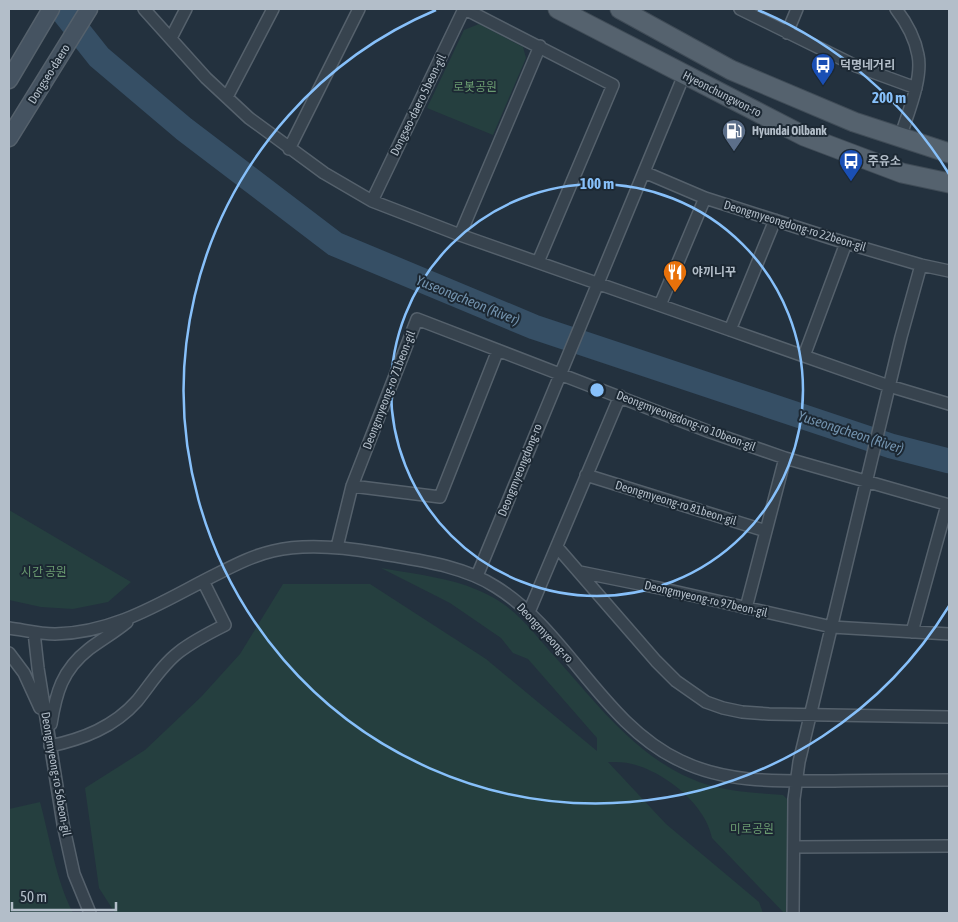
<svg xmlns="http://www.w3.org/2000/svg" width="958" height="922" font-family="'Asap Condensed','Noto Sans KR',sans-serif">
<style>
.green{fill:#253f3f}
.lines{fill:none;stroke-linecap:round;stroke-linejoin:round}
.river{stroke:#364f65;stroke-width:25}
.street-casing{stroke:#55616c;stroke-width:14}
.secondary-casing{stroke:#55616c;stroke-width:19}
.primary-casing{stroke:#404c57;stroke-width:21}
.street{stroke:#37434e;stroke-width:11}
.secondary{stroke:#455361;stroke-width:16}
.primary{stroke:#55626e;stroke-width:19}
.ring{fill:none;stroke:#87c0fa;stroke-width:2.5}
.labels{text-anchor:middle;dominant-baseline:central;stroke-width:4;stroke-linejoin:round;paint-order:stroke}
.poi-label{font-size:12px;font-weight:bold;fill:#b3bec9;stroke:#1c2833;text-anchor:start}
.street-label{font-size:12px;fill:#b3bec9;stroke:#1c2833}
.park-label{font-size:12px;fill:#6a9a70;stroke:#1c2833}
.water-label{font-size:14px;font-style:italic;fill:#7292ad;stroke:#1c2833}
.centre{fill:#87c0fa;stroke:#1c2833;stroke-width:2.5}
.ring-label{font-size:15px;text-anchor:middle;font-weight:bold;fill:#87c0fa;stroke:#1c2833;stroke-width:4;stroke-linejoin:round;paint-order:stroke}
</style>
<rect width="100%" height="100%" fill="#23313e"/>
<!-- green -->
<path class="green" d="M479 24 523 47 526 58 493 135 427 108 464 30Z
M9 510 131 582 108 602 73 609 41 607 9 600Z
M381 568C419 575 459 578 494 598 519 612 537 637 556 658 599 706 641 763 705 784 730 792 757 793 783 795L787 799 788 913H784L712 838C706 806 669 776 639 766 628 762 619 762 608 762L666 824 759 902 763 913H115L99 888 85 788 145 750 201 697 240 654 283 584H370L486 659 597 751V738L528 659 513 653 501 638 450 603Z
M40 802C50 839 56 880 73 913H9V809Z"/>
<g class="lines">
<!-- river -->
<path class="river" d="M61 9 99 57 184 129 335 244 534 327 891 446 949 461"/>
<!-- street casing -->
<g class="street-casing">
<path id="street" d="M144 9 206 78 249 118 324 173 372 201 460 235 730 330 889 386 949 404
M465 9 613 85 538 262
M740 9 856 66 916 88
M896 9C906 22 915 38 918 55 923 79 907 115 900 138
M787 33 797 9
M171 38 186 9
M227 97 273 9
M289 149 359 9
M644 172 705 198 846 243 921 265 949 271
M372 201 464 9
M460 235 540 46
M660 305 705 198
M730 330 775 220
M804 356 846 243
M586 475 766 531
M352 486 440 497 498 350
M337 547 352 486 417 319 710 432 785 458 949 505
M557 547 656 661 676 681 706 702 723 708 742 712 769 714 949 717
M580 572 664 589 832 627 949 634
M477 576 684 75
M746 608 785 458
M529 612 620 396
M9 628C24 630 40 634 55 634 114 633 160 603 211 577 231 567 251 556 273 551 306 543 343 547 377 553 416 560 462 565 496 587 567 631 603 725 681 761 728 784 783 781 834 781 873 780 911 780 949 780
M34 632 38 668 63 824 74 874 90 913
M912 632 947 505
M9 653 24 673 40 708
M51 724C56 693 62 670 89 649 101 640 115 632 127 622
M50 746C83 739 114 727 137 701 150 685 162 665 179 652 193 641 209 633 225 625L203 581
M794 847 949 846
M793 913 794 799 799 762 901 337 921 265"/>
</g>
<!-- secondary casing -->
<g class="secondary-casing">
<path id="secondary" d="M9 80 51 9
M9 138 89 9"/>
</g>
<!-- primary casing -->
<g class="primary-casing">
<path id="primary" d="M558 9 804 136 902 173 949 183
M620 9 731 70 854 122 949 153"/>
</g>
<!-- street -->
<use href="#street" class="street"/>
<!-- secondary -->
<use href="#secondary" class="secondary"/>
<!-- primary -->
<use href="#primary" class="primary"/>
</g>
<!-- distance rings -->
<g class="ring">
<circle cx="597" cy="390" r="206"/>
<path d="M949 606A413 413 0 1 1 436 10M758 10A413 413 0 0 1 949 174"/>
</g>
<!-- icons -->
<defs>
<g id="bus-pin" transform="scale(1.25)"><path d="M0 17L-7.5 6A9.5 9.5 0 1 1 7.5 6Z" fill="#1a4fb4" stroke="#1c2833"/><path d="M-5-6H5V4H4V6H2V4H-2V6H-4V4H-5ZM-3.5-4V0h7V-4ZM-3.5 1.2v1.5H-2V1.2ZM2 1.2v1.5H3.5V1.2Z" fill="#fff"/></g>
<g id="fuel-pin" transform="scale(1.25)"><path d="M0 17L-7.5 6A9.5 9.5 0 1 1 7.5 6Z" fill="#5c6f8a" stroke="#1c2833"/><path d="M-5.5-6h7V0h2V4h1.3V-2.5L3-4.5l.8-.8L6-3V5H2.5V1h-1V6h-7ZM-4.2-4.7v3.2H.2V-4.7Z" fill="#fff"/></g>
<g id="restaurant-pin" transform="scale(1.25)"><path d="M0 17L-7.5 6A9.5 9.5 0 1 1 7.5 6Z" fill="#e8710a" stroke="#1c2833"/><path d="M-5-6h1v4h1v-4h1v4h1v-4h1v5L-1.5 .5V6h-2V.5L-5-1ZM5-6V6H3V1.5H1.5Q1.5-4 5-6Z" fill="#fff"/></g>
</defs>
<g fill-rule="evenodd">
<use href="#bus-pin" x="823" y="65"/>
<use href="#fuel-pin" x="734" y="131"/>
<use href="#bus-pin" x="851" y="161"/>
<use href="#restaurant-pin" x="675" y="272"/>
</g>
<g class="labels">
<!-- poi labels -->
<g class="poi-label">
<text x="840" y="65">덕명네거리</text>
<text x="752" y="131">Hyundai Oilbank</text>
<text x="868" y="161">주유소</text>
<text x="692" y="272">야끼니꾸</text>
</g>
<!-- street labels -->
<g class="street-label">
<text transform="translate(49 74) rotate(-58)">Dongseo-daero</text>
<text transform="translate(722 94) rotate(27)">Hyeonchungwon-ro</text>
<text transform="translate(418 105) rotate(-64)">Dongseo-daero 5beon-gil</text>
<text transform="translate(795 226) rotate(17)">Deongmyeongdong-ro 22beon-gil</text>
<text transform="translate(389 390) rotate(-69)">Deongmyeong-ro 71beon-gil</text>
<text transform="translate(686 421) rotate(21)">Deongmyeongdong-ro 10beon-gil</text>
<text transform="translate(520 470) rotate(-68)">Deongmyeongdong-ro</text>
<text transform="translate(676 503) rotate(17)">Deongmyeong-ro 81beon-gil</text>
<text transform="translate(706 599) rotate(13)">Deongmyeong-ro 97beon-gil</text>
<text transform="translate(545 633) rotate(47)">Deongmyeong-ro</text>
<text transform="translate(56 774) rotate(80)">Deongmyeong-ro 56beon-gil</text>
</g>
<!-- park labels -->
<g class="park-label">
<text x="475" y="87">로봇공원</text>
<text x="44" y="572">시간 공원</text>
<text x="752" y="829">미로공원</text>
</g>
<!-- water labels -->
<g class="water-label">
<text transform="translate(468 300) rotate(22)">Yuseongcheon (River)</text>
<text transform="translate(851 432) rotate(18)">Yuseongcheon (River)</text>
</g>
</g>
<circle cx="597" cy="390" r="8" class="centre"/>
<g class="ring-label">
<text x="889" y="103">200 m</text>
<text x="597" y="189">100 m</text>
</g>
<!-- border -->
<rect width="958" height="922" fill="none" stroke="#b3bec9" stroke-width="20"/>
<!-- scale -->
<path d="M12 902v8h104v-8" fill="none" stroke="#b3bec9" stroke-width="2.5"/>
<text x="20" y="902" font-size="15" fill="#b3bec9" stroke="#1c2833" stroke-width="4" paint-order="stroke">50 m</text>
</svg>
